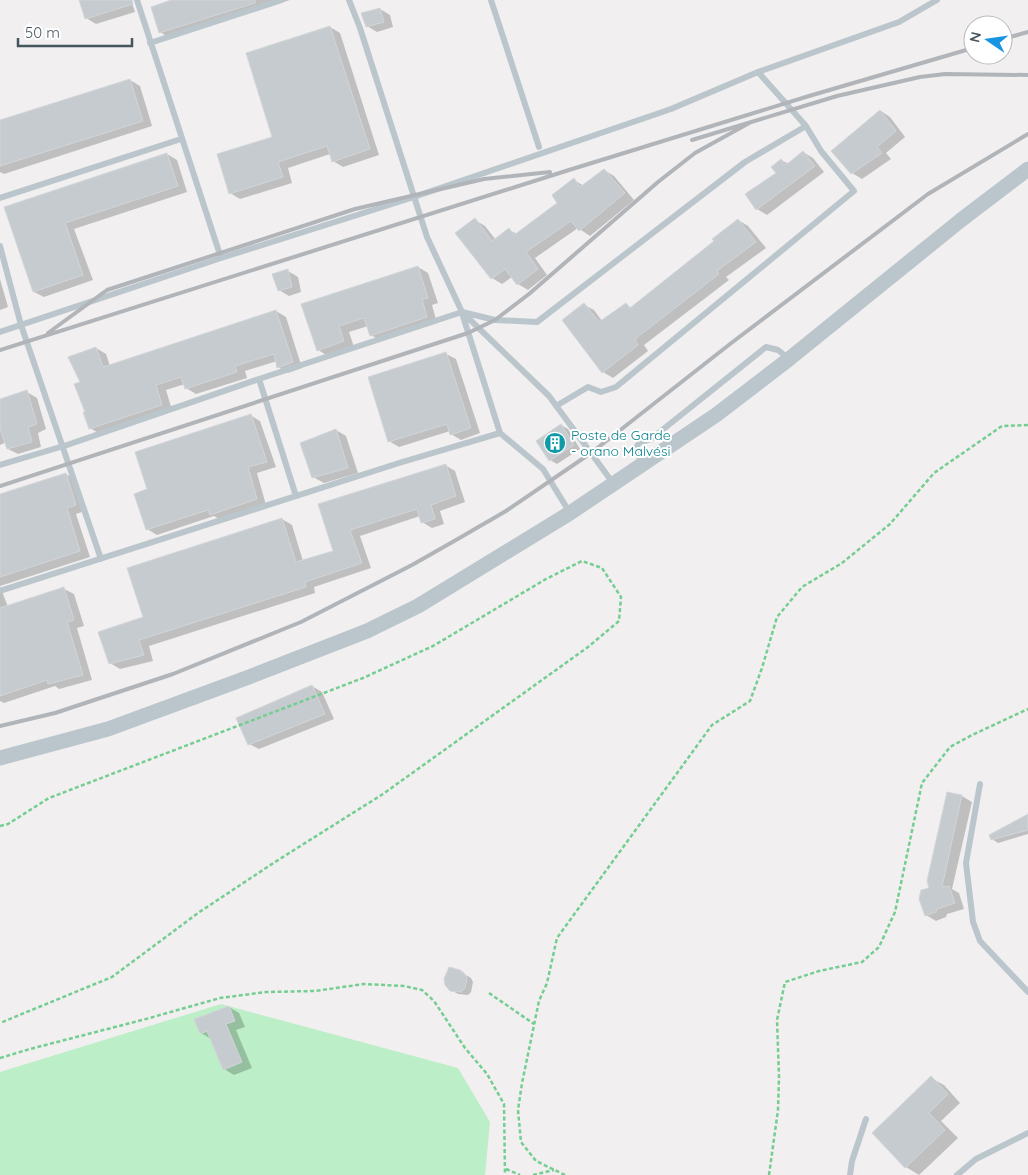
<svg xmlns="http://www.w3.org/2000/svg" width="1028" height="1175" font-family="Quicksand,sans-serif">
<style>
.green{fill:#bcefc7}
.shadow{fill:#0003}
.building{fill:#c5cbce;stroke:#d2d6da}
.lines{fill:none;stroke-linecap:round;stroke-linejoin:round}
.path{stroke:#74ce91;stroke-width:2.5;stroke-dasharray:4 2.5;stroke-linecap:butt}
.service{stroke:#bac6cc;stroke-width:6}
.tertiary{stroke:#bac6cc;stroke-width:15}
.rail{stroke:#b1b5b9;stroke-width:4}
.labels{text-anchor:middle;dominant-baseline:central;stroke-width:4;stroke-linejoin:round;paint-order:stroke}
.culture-label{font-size:14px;fill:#0d838f;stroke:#fff;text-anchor:start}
</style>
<rect width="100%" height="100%" fill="#f1efef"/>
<!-- green -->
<path class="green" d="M221 1004 458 1068 490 1122 485 1175H0V1072Z"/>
<!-- shadow -->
<path class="shadow" d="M81 0H131L135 12 96 24 86 18Z
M175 0H290L170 38 160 32Z
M380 9 390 15 393 27 377 32 367 26Z
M330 27 340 33 379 155 343 167 333 161 330 154 288 168 292 183 240 199 230 193 274 138Z
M130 80 140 86 152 126 4 174 0 172V122Z
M881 111 890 117 905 137 886 153 891 159 862 179 852 173 833 151Z
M803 152 813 158 824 172 767 215 757 209 778 173 781 160 789 164Z
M167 154 177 160 187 192 74 229 93 280 44 297 34 292 6 207Z
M604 170 614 176 634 200 590 236 578 228 535 258 547 275 528 290 518 284 512 277 502 284 492 278 457 233 475 220 485 226 496 240 509 230 517 234 559 203 574 180 584 186Z
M738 220 748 226 766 248 726 277 729 280 644 345 648 351 613 378 603 372 584 305 594 310 602 321 626 305 632 308 716 242Z
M418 267 428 273 438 303 432 305 437 323 381 341 371 335 368 326 349 332 354 347 328 356 318 350 303 305Z
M288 271 298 277 301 292 289 296 279 290Z
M0 279 8 307 0 310Z
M276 311 286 317 302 368 288 373 278 367 277 361 245 371 247 378 196 394 186 388 185 384 166 390 172 410 100 434 90 428 82 383 96 348 106 354 110 366Z
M446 354 456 359 480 433 461 440 451 434 450 431 399 447 389 441Z
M27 392 37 398 46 429 38 433 41 447 18 454 8 449 6 442 0 445V401Z
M250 415 260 421 276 467 257 473 266 505 221 520 214 516 157 535 147 529 149 490Z
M561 425 568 429 580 449 557 464 550 460 537 441Z
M336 430 346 436 358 473 324 483 313 477Z
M445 465 455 471 465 502 440 511 444 524 432 528 422 522 420 516 360 536 371 568 314 587 315 593 149 646 153 661 120 669 110 663 144 618 282 519 292 525 303 561 334 552 320 505Z
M66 474 76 480 85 511 76 514 90 557 0 586V495Z
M0 586 8 607 64 589 74 594 84 626 77 628 92 680 59 689 55 686 4 703 0 701Z
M312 686 322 692 334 719 259 749 249 744Z
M948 793 962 796 972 802 952 889 959 893 964 909 947 914 946 917 936 921 926 915Z
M1028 816V834L998 843 992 839Z
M459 971 471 978 473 982 471 992 468 995 458 994 451 990Z
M229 1007 239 1013 245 1027 236 1030 252 1068 234 1075 224 1069 211 1039 201 1033Z
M931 1078 944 1085 960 1103 941 1121 958 1138 919 1175 906 1167 873 1133Z"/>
<!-- building -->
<path class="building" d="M79 0H132L133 4 85 19Z
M171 0H255V3L159 33 151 7Z
M380 8 384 22 366 27 361 13Z
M330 26 370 149 332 162 327 146 278 162 283 177 229 194 217 154 272 137 246 53Z
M130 79 143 121 0 166V120Z
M880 110 896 131 877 147 882 153 851 174 831 151Z
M803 151 815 166 756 210 745 194 776 173 771 167 781 159 786 165Z
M167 153 178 186 65 223 83 275 33 292 4 207Z
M604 169 625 193 579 231 571 221 526 252 538 269 517 285 505 269 491 279 455 233 475 218 492 241 509 228 514 235 557 203 552 195 574 178 580 187Z
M738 219 756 242 717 271 719 274 635 339 638 345 602 373 562 320 584 303 599 322 626 303 630 308 714 241 712 239Z
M418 266 428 298 422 299 427 317 370 336 364 318 339 326 344 341 317 351 301 304Z
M288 269 292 287 278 291 272 274Z
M276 310 293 362 277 368 274 354 235 366 237 372 185 389 181 377 156 385 162 405 89 429 83 412H85L74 384 80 382 68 357 96 347 103 367Z
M446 352 471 428 450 435 447 424 388 442 368 377Z
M27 390 37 424 28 427 32 442 7 449 0 429V399Z
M251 414 267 462 248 467 257 499 210 515 208 510 146 530 134 494 147 489 135 452Z
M561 424 574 445 549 461 536 441Z
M336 429 348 468 312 478 300 443Z
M446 464 456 496 431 505 435 519 421 523 417 509 350 530 362 563 305 582 306 587 139 640 144 655 109 664 98 632 143 617 127 568 282 518 296 562 333 551 318 504Z
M66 473 76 505 67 508 80 551 0 577V494Z
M64 587 74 620 67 622 83 675 48 684 47 680 0 696V608Z
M312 685 325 714 248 745 236 718Z
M947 792 962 795 942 887 949 886 955 903 937 909 936 912 925 916 919 899 921 890 929 888 927 881Z
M1028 814V830L991 840 989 835Z
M449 967 460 970 464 973 467 978 465 988 461 992 450 991 445 985 444 979Z
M229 1006 235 1021 226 1024 242 1062 223 1070 207 1031 200 1034 194 1019Z
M931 1076 948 1094 929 1113 945 1130 905 1168 872 1133Z"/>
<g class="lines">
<!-- path -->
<path class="path" d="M0 826 8 824 49 798 363 678 433 646 546 579 582 561 602 568 621 597 619 621 588 647 383 794 275 862 198 913 112 977 0 1023
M489 993 534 1024
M0 1058 30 1049 146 1019 220 998 266 992 315 991 364 984 404 986 422 990 434 1001 465 1048 487 1074 504 1104 505 1175
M506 1169 520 1175
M533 1175 554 1170
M565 1175 536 1161 521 1142 518 1110 522 1083 539 1001 547 983 557 938 712 725 750 701 762 668 777 617 802 587 842 563 890 524 934 473 1002 426 1028 425
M769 1175 778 1110 779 1077 777 1020 785 982 819 971 862 962 879 947 895 912 922 783 950 747 972 735 1028 709"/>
<!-- service -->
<path class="service" d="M137 0 221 258
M349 0 360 28 427 237 462 312 549 396 613 483
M491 0 539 147
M150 43 282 0
M0 198 181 139
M0 246 21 325 101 559
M462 313 500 433
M0 332 221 258 414 197 671 109 758 72 899 22 937 0
M556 406 588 387 601 392 616 387 854 191 821 151 806 126
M641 464 637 446 640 442 651 439 766 347 778 350 788 358
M0 465 67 445 259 379
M296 496 259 379 462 312 495 320 537 322 745 162 806 126 758 72
M0 591 399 463 500 433 543 469 570 513
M980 784 966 863 973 922 980 941 1028 992
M850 1175 852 1161 866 1119
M957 1175 976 1159 1028 1133"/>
<!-- tertiary -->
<path class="tertiary" d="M0 758 108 729 249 677 367 631 418 606 570 513 716 415 789 359 961 220 1028 169"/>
<!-- rail -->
<path class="rail" d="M1003 39 1028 32
M692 140 837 96 920 77 945 74 1028 75
M48 333 107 290 355 209 484 179 550 172
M0 350 569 170 809 96 973 48
M0 486 468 333 495 320 529 294 658 182 695 153 751 122
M0 726 55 713 173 674 301 622 412 565 456 540 506 511 591 453 730 344 928 194 1028 134"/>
</g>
<!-- icons -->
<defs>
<g id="building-disc" transform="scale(1.125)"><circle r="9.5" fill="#0f9aa8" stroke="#fff"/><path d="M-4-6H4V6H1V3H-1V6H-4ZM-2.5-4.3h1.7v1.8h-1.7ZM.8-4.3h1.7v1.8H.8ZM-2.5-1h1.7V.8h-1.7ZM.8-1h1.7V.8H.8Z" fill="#fff"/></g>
</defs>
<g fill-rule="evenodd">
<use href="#building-disc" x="555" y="443"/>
</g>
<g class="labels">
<!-- culture labels -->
<g class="culture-label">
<text x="571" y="435">Poste de Garde<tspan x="571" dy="16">- orano Malvési</tspan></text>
</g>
</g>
<!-- north arrow -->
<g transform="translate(988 40) rotate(283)"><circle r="24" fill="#ffffff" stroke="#b5bbbe"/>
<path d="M0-4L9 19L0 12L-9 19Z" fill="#1795e3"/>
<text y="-8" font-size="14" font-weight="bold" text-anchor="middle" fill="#46565c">N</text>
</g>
<!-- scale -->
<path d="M18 38v8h114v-8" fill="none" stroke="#46565c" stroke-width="2.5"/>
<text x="25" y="38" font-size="15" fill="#46565c" stroke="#ffffff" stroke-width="4" paint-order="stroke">50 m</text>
</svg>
